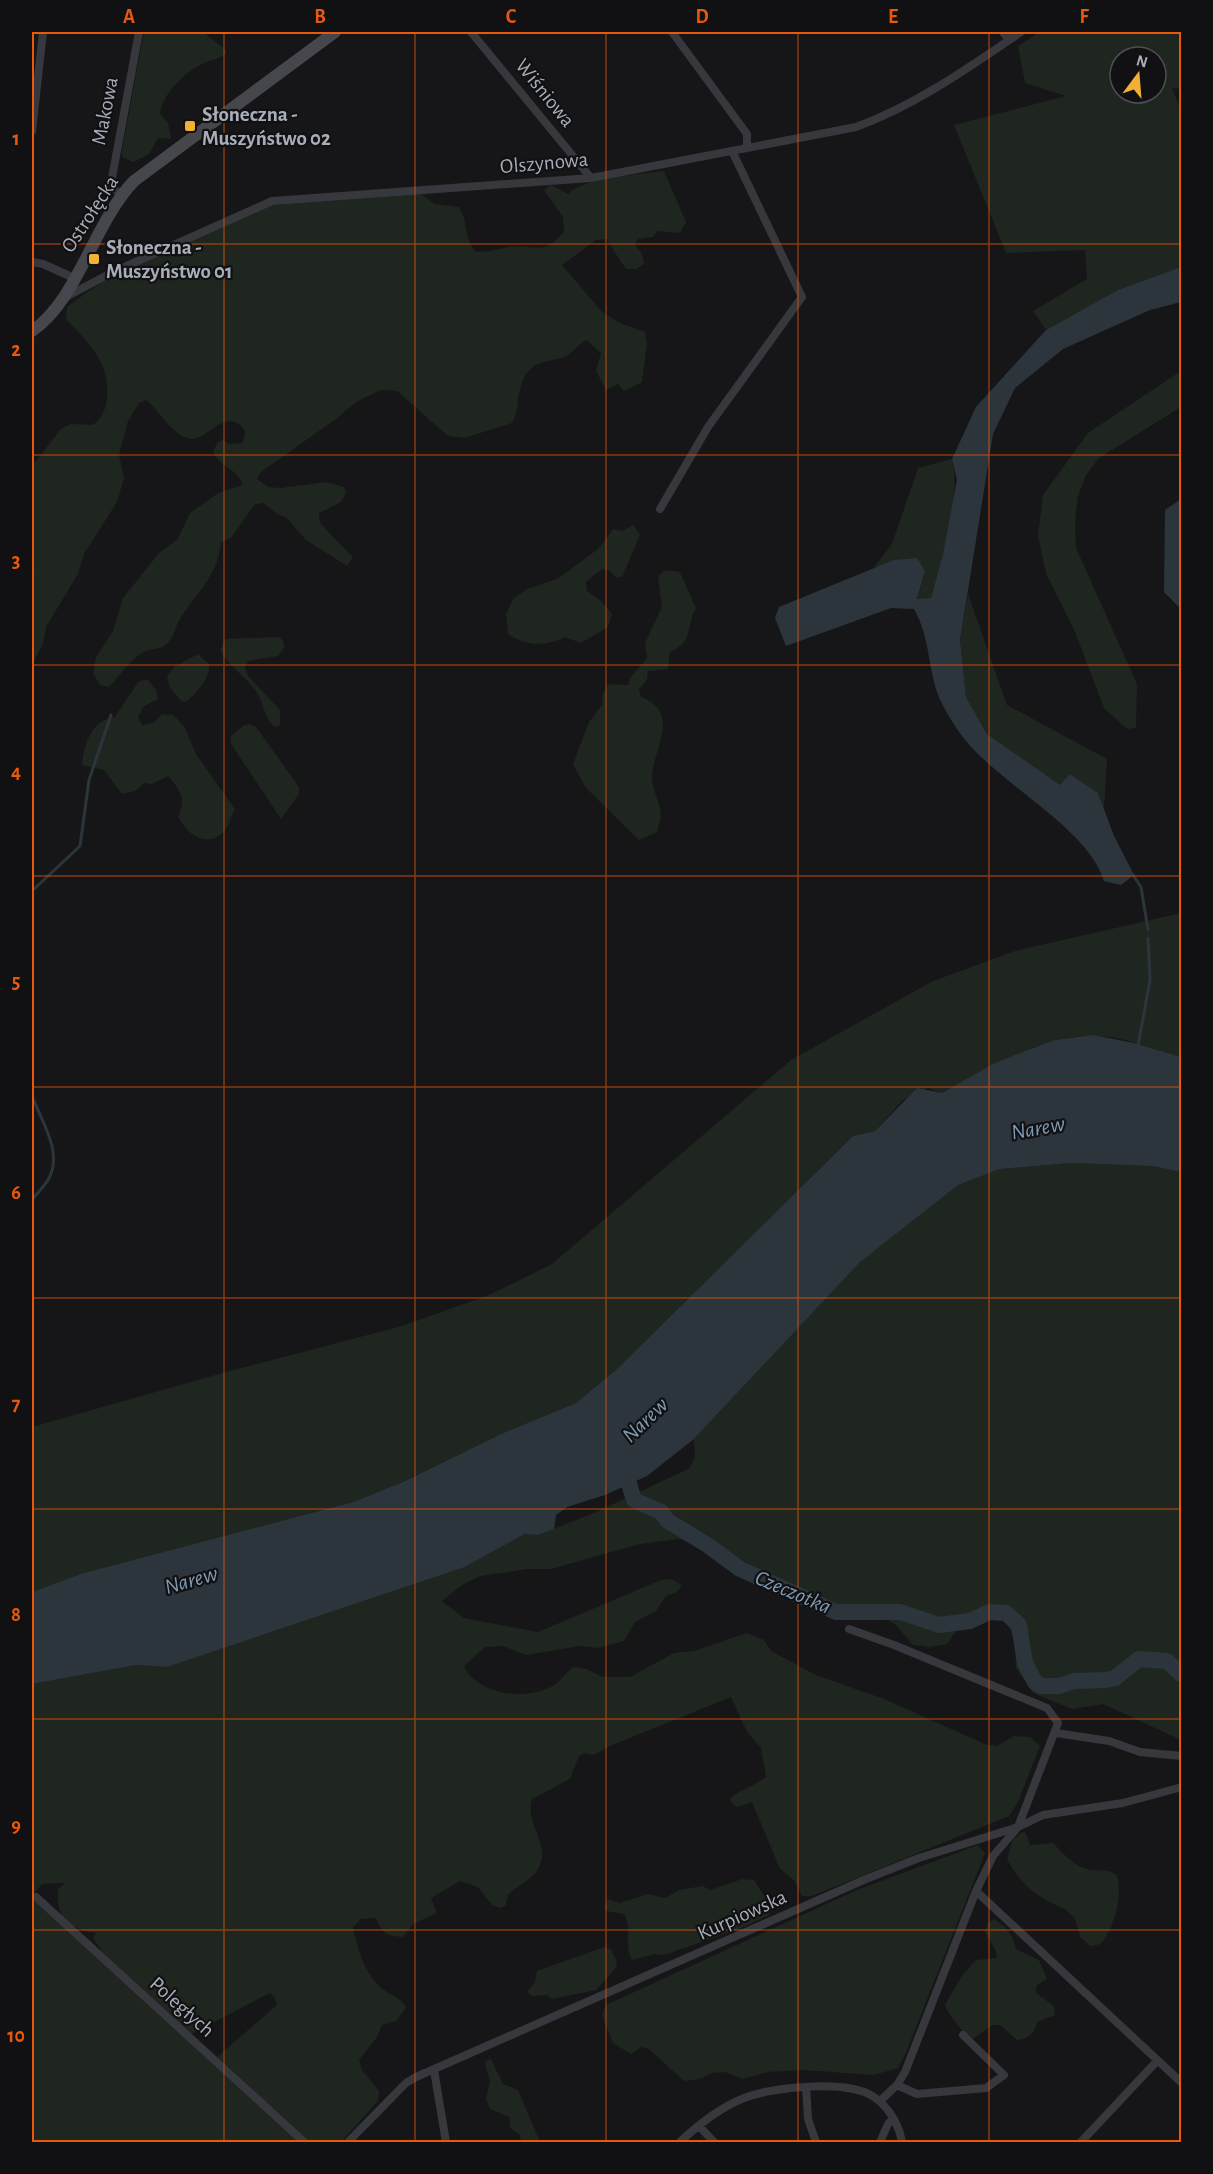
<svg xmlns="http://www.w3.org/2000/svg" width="1213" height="2174" font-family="'Alegreya Sans',sans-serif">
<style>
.green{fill:#1e261f;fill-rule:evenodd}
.water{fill:#2c353c}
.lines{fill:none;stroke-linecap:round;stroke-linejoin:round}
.stream{stroke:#2c353c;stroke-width:3}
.river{stroke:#2c353c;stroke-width:16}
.street{stroke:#37383d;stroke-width:8}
.secondary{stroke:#45474d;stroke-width:12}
.grid{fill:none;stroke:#e8590c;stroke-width:1.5;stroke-opacity:0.55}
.poi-dot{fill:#f2b134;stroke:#111113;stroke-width:2}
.labels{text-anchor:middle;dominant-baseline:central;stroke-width:4.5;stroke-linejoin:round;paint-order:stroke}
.street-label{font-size:21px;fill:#a8adb8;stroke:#111113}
.poi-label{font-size:21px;font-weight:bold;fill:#a8adb8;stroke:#111113;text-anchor:start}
.water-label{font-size:22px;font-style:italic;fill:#7f9bb3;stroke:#111113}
.neatline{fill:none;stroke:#e8590c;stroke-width:2}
.grid-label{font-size:20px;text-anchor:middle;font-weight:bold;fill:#e8590c}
</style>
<rect width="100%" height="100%" fill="#161618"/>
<!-- green -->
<path class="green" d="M144 32H203L227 51C221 60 212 59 202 64 185 72 162 94 160 114L168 123 171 139 158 138 149 154 133 162 122 157V150Z
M1040 32H1180L1182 35 1181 89 1172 88 1181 111V267L1118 290 1046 330 1033 311 1087 279 1085 250 1006 253 954 125 1066 96 1025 83 1018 46ZM1120 57H1156V93H1120Z
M664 171 686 222 680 233 657 231 653 237 638 239 635 245 642 254 644 264 636 269H626L606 239 596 240 562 265 602 312 622 324 645 332 647 344 642 382 624 391 618 384 606 390 596 371 601 353 586 340C579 344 571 355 564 357 546 363 530 360 522 383 516 397 520 410 512 423L464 438 448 436 397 391 381 390 356 402 336 419 261 472 257 479 268 487 280 488 327 482 344 487 346 493 341 502 319 513 320 523 353 557 347 566 306 540 286 517 277 514 264 503 255 504 231 538 221 542C218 576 197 592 180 619 174 628 174 640 164 646 159 649 151 649 146 651 129 659 121 675 109 687L100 685 93 673 96 657 113 631 123 598 159 553 177 540 190 513 218 493 243 485C237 468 221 468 213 452L217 443 223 440 230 444 243 443 245 431C228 405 207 440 192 439 174 438 160 411 146 400L139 403 128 421 119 455 124 478 117 502 84 554 78 574 46 627 43 643 32 665V466L61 429 71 424 93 425C103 417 106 409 107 396 110 362 88 342 66 319L67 307C125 261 197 237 263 207L279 203 420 193 435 204 459 207C470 226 462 235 476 252 488 252 498 249 509 247 535 243 544 258 564 231L563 217 544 190 551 185 568 194C582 178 642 174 664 171Z
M1181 371V407L1099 458 1086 475 1078 496 1075 521 1076 548 1137 684 1136 728 1127 729 1104 708 1075 632 1046 573 1038 536 1043 495 1088 433Z
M952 459C962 500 942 557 931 598L917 600 925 572 871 571 892 544 918 468Z
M633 525 640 535 622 577H616L608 570 602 569 586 582 587 591 601 601 612 614 608 627 581 643 565 637C545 647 526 646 508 634L506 614 514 598 527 589 557 579 598 549 613 529 622 531Z
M665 570 680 572 696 608C685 627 695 641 670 652L668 669 648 671 647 680 639 689 641 697C682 713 653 748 652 777 652 788 658 798 660 809 662 816 659 824 657 832L639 840 586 788 573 764 589 722 602 705 603 693 609 684 628 685 630 678 647 658 645 643 662 607 658 577Z
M968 594 1007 705 1107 759 1104 808 1098 793 1070 774 1060 786 987 734 966 697 960 640Z
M279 637 284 642V648L278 656 248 661 245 667 248 676 280 710V725L274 727C264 717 264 704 257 693 248 677 230 669 220 650L226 639Z
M198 654 209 664C210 679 197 692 186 702L181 701 169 686 167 677 174 667Z
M147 679 156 690 158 699 144 706 138 717 142 725 154 723 162 714 173 715 184 726 196 754 235 809C231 815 230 825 225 830 208 850 187 835 178 816 187 798 180 790 168 776L152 784 144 783 135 791 122 794 104 770 82 765C84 743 92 720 115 717L138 682Z
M250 724 256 727 299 787V794L281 819 231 744V736L243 726Z
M1181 913V1057C1153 1050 1122 1035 1092 1036 1036 1036 990 1070 941 1093L928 1088 903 1100 875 1131 853 1136 617 1369 576 1403 501 1434 403 1482 353 1502 80 1574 32 1592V1427L226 1372 402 1326 489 1295 552 1264 791 1060 933 981 1015 951Z
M1070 1163 1153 1166 1181 1172V1740L1103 1704 1072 1709 1033 1693 1016 1668 1015 1640 1006 1621 995 1619 956 1631 947 1644 929 1647 913 1645 896 1625 883 1617 829 1616 762 1581 744 1578 697 1546 680 1539 640 1544 551 1569H528L480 1576 462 1585 442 1601 464 1618 538 1632 661 1580 671 1579 682 1585 677 1592 666 1596 656 1611 635 1622 624 1641 599 1648 580 1646 526 1655 503 1646 485 1647 464 1666C477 1695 526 1701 553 1686 560 1682 566 1672 574 1667L586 1669 603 1677H630L674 1653 694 1651 747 1633 764 1640 771 1651 816 1675 884 1699 987 1745 997 1746 1014 1736 1030 1737 1040 1746 1018 1802 1009 1816 812 1896H802L794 1880 780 1869 752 1802 738 1807 733 1805 730 1799C733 1793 757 1785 766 1777L761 1748 747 1732 731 1697 610 1746 593 1755 584 1753 579 1756 570 1779 532 1799C524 1823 551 1843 539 1867 533 1881 518 1884 508 1895L506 1905 501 1908 492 1905 478 1887 460 1881 431 1898 437 1913 413 1924 403 1937C387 1936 382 1934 376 1918L361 1919 353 1927C358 1950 364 1975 384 1990 393 1997 401 1997 406 2008L396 2021 382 2025 377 2037 359 2060 362 2070 379 2091 378 2101 341 2142H307L217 2057 277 2005 275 1998 270 1993 191 2034 104 1954 93 1938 96 1933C67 1929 56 1917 58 1889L65 1883 42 1884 32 1895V1684L136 1665 167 1667 465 1567 525 1534 538 1535 594 1513 690 1468 695 1457 694 1439 860 1261 915 1216 958 1185 1000 1169Z
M1022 1832 1026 1833 1030 1845 1053 1843C1062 1852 1072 1864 1084 1868 1096 1873 1105 1867 1117 1875 1123 1897 1114 1927 1101 1944L1090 1946 1080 1937C1075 1906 1063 1911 1041 1897 1026 1888 1015 1874 1007 1859L1012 1841Z
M978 1845 985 1853 905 2055 898 2068 874 2075 803 2070 768 2072 743 2079 725 2072 712 2073 700 2079 684 2081 649 2049 641 2047 631 2054 613 2043 602 2015 606 2005 857 1890Z
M742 1879 754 1880 772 1908 769 1915 739 1929 664 1955 654 1954 632 1960C623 1945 633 1930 624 1914L606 1911 604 1908 608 1899 619 1903 648 1894 665 1898 679 1890 703 1886 710 1890Z
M32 1898 299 2142H32Z
M994 1919C1007 1927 1012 1934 1016 1949L1039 1960 1047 1979 1036 1986V1993L1054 2006 1055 2015 1037 2022C1035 2034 1028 2039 1017 2040L1000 2025H993L973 2039 966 2037C960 2025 949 2017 945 2005L963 1974 976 1960 997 1958 996 1951 985 1932 988 1923Z
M604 1947 611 1949 617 1962 616 1968 596 1990 552 1999 547 1995 532 1996 527 1992 535 1982 537 1971Z
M491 2059 503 2084 518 2090 540 2142H522L519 2134 510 2128V2117L490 2109 486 2099 490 2081 485 2064 487 2060Z"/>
<!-- water -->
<path class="water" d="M1181 267V302L1150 310 1063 349 1015 388 993 434 960 640 966 697 987 734 1060 785 1070 774 1098 793 1114 836 1134 875 1121 885 1104 881C1088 827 997 783 962 736 953 724 942 706 937 692 928 664 929 635 914 609L891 608 786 646 775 618 779 607 894 560 917 558 925 571 917 599 931 598 943 554 957 480 952 459 976 407 1046 330 1118 290Z
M1181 499V609L1164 592 1165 510Z
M1093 1035 1134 1043 1181 1057V1172L1153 1166 1070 1163 1000 1169 958 1185 860 1262 694 1439 647 1476 605 1495 567 1507 556 1515 554 1529 538 1535 525 1534 465 1567 167 1667 136 1665 32 1684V1592L80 1574 353 1502 403 1482 501 1434 576 1403 617 1369 853 1136 875 1131 917 1088 942 1093 993 1064 1025 1051 1055 1040Z"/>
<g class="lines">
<!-- stream -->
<path class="stream" d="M32 575 33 572
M1133 875 1141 887 1148 930
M32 891 80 846 89 780 111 715
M1138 1046 1150 980 1148 938
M32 1096C41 1120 63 1152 49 1178 45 1186 37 1193 32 1200"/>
<!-- river -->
<path class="river" d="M623 1463 634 1500 661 1512 668 1521 709 1546 740 1569 836 1612H900L939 1625 970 1621 989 1612 1006 1613 1019 1625 1025 1663 1035 1682 1041 1686H1059L1074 1681 1106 1680 1115 1678 1139 1659 1167 1661 1182 1675"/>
<!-- street -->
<path class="street" d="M471 32 591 178
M672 32 747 134V148
M1003 32 1009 40
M32 131 43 32
M120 195 114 188 112 178 139 32
M32 262 43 264 74 278
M64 298 111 273 272 201 591 178 856 127C916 105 968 68 1021 32
M660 509 708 427 802 297 732 151
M849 1629 894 1645 1047 1708 1058 1723 1018 1827 993 1856 976 1891 905 2072 897 2085 880 2101
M1056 1733 1109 1741 1140 1752 1182 1756
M976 1891 1182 2083
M36 1897 304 2142
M434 2070 446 2142
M897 2085 917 2094 986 2088 1004 2075 963 2035
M806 2087 808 2119 816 2142
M699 2126 714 2142
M348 2142 406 2083 416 2077 866 1879 919 1858 1018 1827 1043 1815 1123 1803 1182 1787
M680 2142C699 2124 719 2108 744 2098 773 2087 847 2079 874 2097 889 2107 899 2125 902 2142
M880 2142 888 2124 893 2119
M1081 2142 1157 2061"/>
<!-- secondary -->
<path class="secondary" d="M32 331C78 300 93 224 134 181L335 32"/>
</g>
<!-- grid -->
<path class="grid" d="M224 32V2142M415 32V2142M606 32V2142M798 32V2142M989 32V2142M32 244H1182M32 455H1182M32 665H1182M32 876H1182M32 1087H1182M32 1298H1182M32 1509H1182M32 1719H1182M32 1930H1182"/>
<!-- markers -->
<g class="poi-dot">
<rect x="184" y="120" width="12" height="12" rx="3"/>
<rect x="88" y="253" width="12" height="12" rx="3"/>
</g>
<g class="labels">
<!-- street labels -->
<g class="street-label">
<text transform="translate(545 93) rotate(51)">Wiśniowa</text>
<text transform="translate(105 111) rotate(-79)">Makowa</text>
<text transform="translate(544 163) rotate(-5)">Olszynowa</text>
<text transform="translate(90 214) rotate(-57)">Ostrołęcka</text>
<text transform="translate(742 1915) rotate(-24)">Kurpiowska</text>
<text transform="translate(182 2007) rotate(42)">Poległych</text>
</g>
<!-- poi labels -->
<g class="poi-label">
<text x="202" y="114">Słoneczna -<tspan x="202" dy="24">Muszyństwo 02</tspan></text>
<text x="106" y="247">Słoneczna -<tspan x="106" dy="24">Muszyństwo 01</tspan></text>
</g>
<!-- water labels -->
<g class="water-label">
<text transform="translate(1038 1128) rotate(-10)">Narew</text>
<text transform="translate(645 1420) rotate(-44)">Narew</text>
<text transform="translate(191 1580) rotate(-16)">Narew</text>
<text transform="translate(793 1592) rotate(23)">Czeczotka</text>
</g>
</g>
<!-- border -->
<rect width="1213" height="2174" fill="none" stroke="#111113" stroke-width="66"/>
<!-- north arrow -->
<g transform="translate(1138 75) rotate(16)"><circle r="28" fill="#111113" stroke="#4d4f55" stroke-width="1.5"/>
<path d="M0-4.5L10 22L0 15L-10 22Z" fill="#f2b134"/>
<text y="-9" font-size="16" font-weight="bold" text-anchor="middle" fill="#a8adb8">N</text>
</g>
<rect x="33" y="33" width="1147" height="2108" class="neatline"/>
<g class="grid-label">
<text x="129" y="23">A</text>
<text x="320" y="23">B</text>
<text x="511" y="23">C</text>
<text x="702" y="23">D</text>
<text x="893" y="23">E</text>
<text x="1084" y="23">F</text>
<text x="16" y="145">1</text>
<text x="16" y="356">2</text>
<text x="16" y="567">3</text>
<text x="16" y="778">4</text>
<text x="16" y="988">5</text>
<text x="16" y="1199">6</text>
<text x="16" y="1410">7</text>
<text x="16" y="1621">8</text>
<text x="16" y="1832">9</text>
<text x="16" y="2042">10</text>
</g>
</svg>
